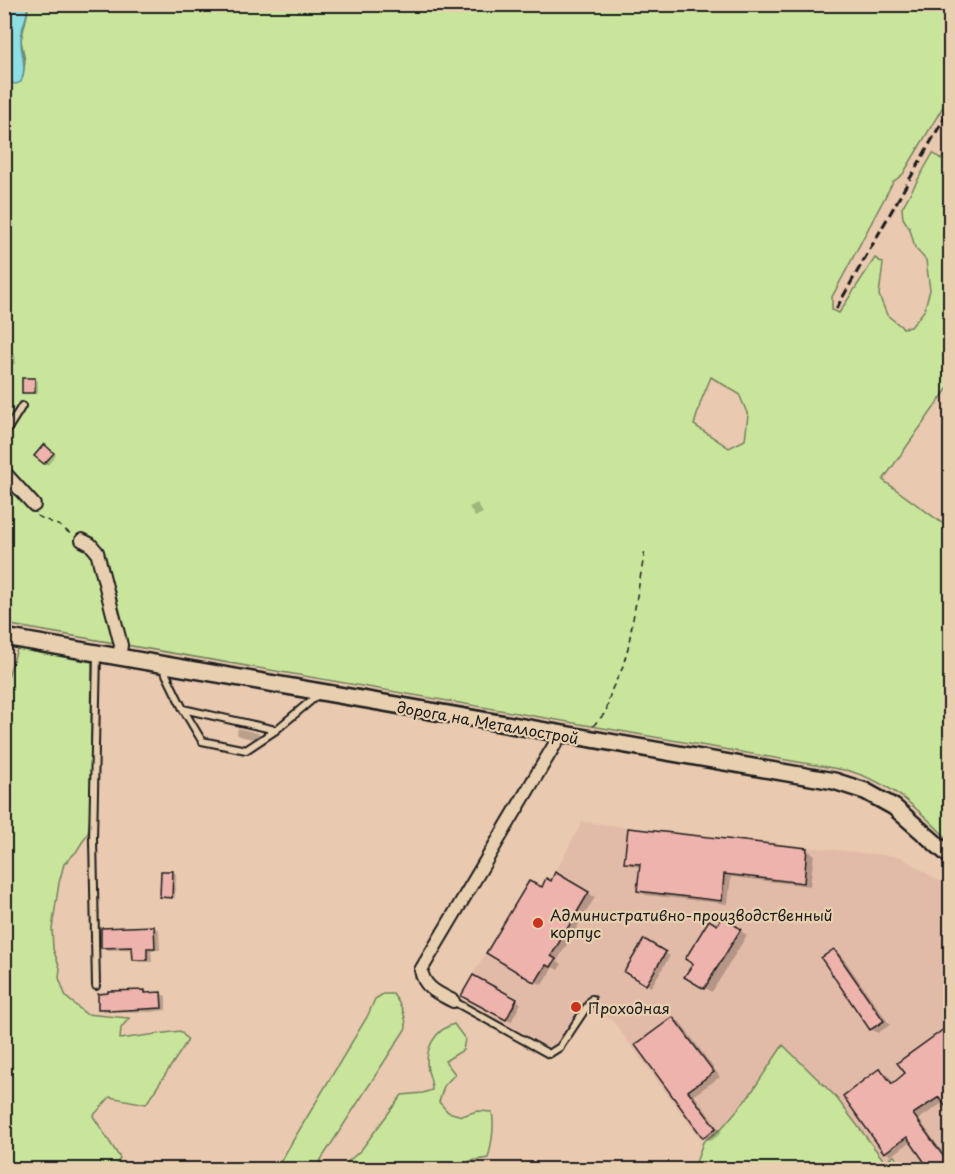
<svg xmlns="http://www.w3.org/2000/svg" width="955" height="1174" font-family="'Playpen Sans',sans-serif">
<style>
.built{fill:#e2bba8}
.green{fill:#c9e59c;stroke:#72805c;stroke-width:1.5;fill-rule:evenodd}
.water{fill:#8ddfe4;stroke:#609194;stroke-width:1.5}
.shadow{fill:#0003}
.building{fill:#eeb3ac;stroke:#1c1c1c;stroke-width:1.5}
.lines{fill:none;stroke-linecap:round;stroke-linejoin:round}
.service-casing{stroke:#1c1c1c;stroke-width:10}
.minor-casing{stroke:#1c1c1c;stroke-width:16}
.tertiary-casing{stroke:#1c1c1c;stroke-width:20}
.path{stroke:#1c1c1c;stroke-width:1.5;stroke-dasharray:6 4.5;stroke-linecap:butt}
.service{stroke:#e8cfb0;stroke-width:6}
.minor{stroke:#e8cfb0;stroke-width:12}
.tertiary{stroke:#e8cfb0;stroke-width:15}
.rail{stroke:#1c1c1c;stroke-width:3;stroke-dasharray:9 4.5;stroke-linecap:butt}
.poi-dot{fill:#c8321e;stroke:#e8cfb0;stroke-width:2}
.labels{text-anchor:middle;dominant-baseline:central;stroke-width:4.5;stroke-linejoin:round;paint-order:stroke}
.street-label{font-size:15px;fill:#1c1c1c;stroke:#e8cfb0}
.poi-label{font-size:15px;fill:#1c1c1c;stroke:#e8cfb0;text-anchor:start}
</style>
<rect width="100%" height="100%" fill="#e9c9af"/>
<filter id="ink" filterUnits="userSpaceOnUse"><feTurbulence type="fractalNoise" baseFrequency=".0167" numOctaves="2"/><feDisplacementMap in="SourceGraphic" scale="12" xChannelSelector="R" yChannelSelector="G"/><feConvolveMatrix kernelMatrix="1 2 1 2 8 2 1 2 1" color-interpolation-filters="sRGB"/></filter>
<g filter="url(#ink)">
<!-- built -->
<path class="built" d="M582 822 901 857 942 883 950 892V1169H906L894 1156 886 1162 835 1096 783 1045 749 1096 721 1129 703 1142 611 1019 589 1011 552 1049 459 997 529 881 541 887 546 878 551 880Z"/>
<!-- green -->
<path class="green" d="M27 5H950V95L903 174 893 182 832 297V310L839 313 875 258 883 263 879 295 887 315 903 328 911 327 924 311 930 290 926 260 915 248 910 229 903 218 902 208 933 153 941 159 950 153V385L883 480 950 529V841C916 808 897 786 850 771L5 624 4 82 11 84 23 77 25 61 21 40 28 11ZM711 377 739 394 748 415 745 440 729 448 694 425 701 401Z
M17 649 92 662 90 819 88 833 76 852 64 864 59 883 52 929 53 949 60 968 59 978 66 997 86 1014 129 1018 121 1028 120 1039 180 1031 188 1040 146 1104 110 1097 93 1116 120 1158 114 1169 5 1170 4 689Z
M383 994H393C401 1005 406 1014 406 1028L315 1169H276L367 1017 375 999Z
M454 1024 465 1039 463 1050 445 1061 455 1074 444 1086 439 1102 448 1112 462 1116 477 1111 492 1112C495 1128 492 1143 488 1158L470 1161 466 1169H340L361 1150 402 1095 423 1093 432 1090C432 1082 430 1078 428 1071 424 1050 434 1030 454 1024Z
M783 1045 835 1096 885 1162 894 1156 906 1169H696V1163L703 1142 721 1129 749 1096Z"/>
<!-- water -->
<path class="water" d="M5 4 27 5C29 17 21 26 21 38 20 54 28 65 21 82L16 84 5 82Z"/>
<!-- shadow -->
<path class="shadow" d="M12 352 15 354 16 364 4 365V353Z
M35 379 38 381V394L24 392Z
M47 448 56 455 48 465 36 455Z
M477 503 483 513 475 517 469 507Z
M238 728 257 733 260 734 259 738 256 740 240 736 237 734Z
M629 830 807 850 814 854 810 886 731 877 728 904 646 895 639 891 641 867 632 866 626 862Z
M173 872 176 874 175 898H164L161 896Z
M556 874 595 897 557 961 562 964 558 970 553 967 542 985 488 953 542 890 552 883Z
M722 919 747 935 712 992 687 976Z
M154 927 159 930 160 950H151L152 962H139L134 960V949L108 950 103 947Z
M645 941 670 956 651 987 626 972Z
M834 951 841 955 890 1025 878 1033 871 1029Z
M473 977 521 1003 511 1022 463 996Z
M145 992 148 994H161L166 996V1010L150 1012 105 1011 100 1009Z
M573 1003 582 1007 578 1012 570 1008Z
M673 1018 680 1022 720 1077 694 1095 722 1133 711 1141 704 1137 637 1045Z
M950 1026 944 1102 919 1119 950 1163V1170L912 1141 891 1156 885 1152 881 1070 887 1074 894 1083 907 1074Z"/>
<!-- building -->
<path class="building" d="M22 378H35V393H22Z
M44 444 54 453 44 464 34 456Z
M628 828 807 848 804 883 724 874 722 901 637 891 640 864 624 863Z
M161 871H173L172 898 160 897Z
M555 872 589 892 551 956 556 959 551 967 546 965 535 983 486 953 529 881 542 887 546 878 551 881Z
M722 917 741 929 704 989 684 977 693 964 685 959 709 920 717 925Z
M154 926 155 948H147V960H133L132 947 101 948V928Z
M644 939 666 952 646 985 624 972Z
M834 949 884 1021 870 1030 821 958Z
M473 975 517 999 506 1020 461 996Z
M145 990V993L161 992 162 1008 109 1011V1009H98V994L108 993V991Z
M673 1017 714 1072 688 1091 716 1128 703 1138 635 1045Z
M951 1024V1114L939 1097 913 1114 951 1167V1170H930L907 1137 884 1153 843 1096 880 1068 892 1084 905 1073 897 1063Z"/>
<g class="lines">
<!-- service casing -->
<g class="service-casing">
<path id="service" d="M4 435 22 406
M162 666 183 709 202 741 246 750 276 730 320 693
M183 709 276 730
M96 986 93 839 97 654
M453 1001 549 1054 560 1047 592 999"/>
</g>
<!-- minor casing -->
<g class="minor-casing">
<path id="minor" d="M4 472 34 505
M82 540 90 544 97 552 121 645 119 658
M453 1001C438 993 424 988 421 970L561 734"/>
</g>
<!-- tertiary casing -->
<g class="tertiary-casing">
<path id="tertiary" d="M4 637 834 781 865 791 894 807 950 856"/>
</g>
<!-- path -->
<path class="path" d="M37 516 60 526 72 535
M593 726 606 712 611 691 622 669 628 648 645 550"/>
<!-- service -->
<use href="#service" class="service"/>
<!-- minor -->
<use href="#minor" class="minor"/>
<!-- tertiary -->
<use href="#tertiary" class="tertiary"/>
<!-- rail -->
<path class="rail" d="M836 309 950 108"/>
</g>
</g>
<!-- markers -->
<g class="poi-dot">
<circle cx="538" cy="923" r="6"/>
<circle cx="576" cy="1007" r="6"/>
</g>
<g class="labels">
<!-- street labels -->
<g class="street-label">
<text transform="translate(488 722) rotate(10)">дорога на Металлострой</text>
</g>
<!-- poi labels -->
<g class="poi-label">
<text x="550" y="914">Административно-производственный<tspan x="550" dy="17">корпус</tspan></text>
<text x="588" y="1007">Проходная</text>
</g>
</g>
<!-- margin -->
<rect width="955" height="1174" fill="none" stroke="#e8cfb0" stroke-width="24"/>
<rect x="12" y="12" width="931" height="1150" fill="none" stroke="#1c1c1c" stroke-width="2" filter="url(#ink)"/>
</svg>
